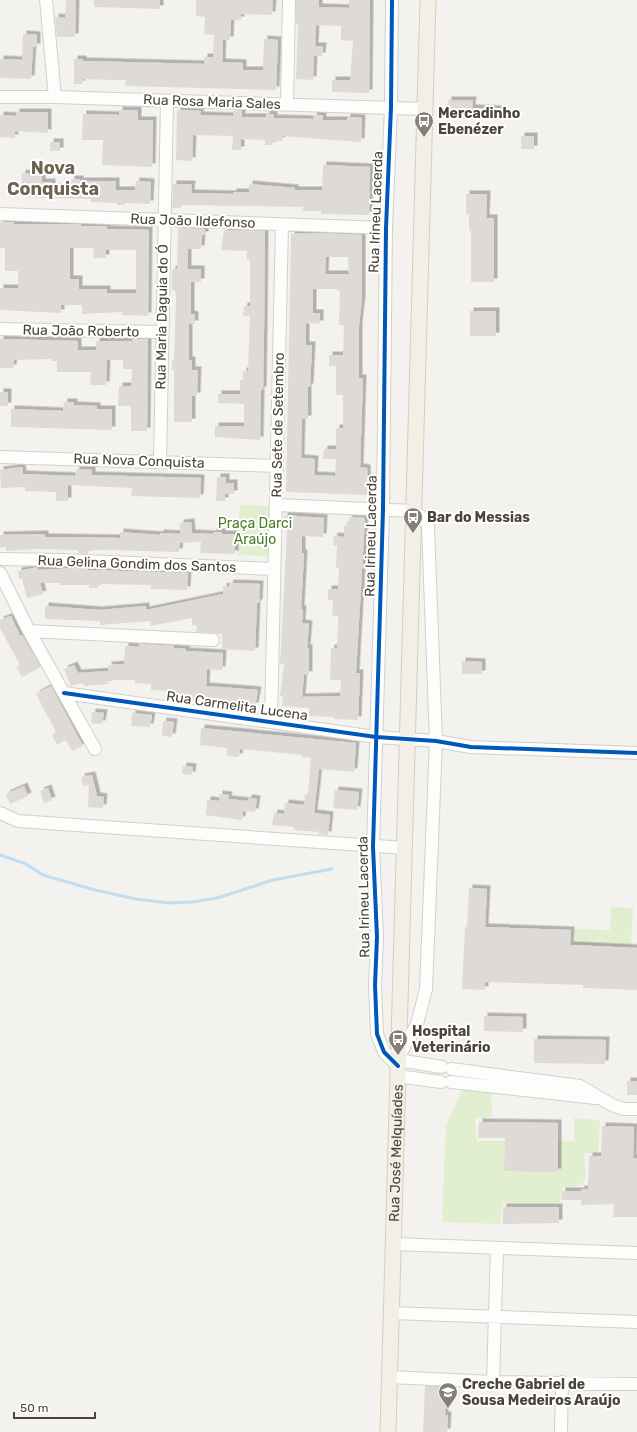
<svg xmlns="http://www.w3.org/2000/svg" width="637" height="1432" font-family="Rubik,sans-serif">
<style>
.green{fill:#e1eecf}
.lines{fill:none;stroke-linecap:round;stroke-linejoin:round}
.stream{stroke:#c0ddf1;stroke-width:3}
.building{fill:#dedbd6;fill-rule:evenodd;filter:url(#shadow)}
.minor-casing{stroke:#d2d0cb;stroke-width:14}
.major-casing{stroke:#d6cebb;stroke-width:17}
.minor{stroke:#fdfdfc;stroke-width:12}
.major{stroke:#f2efe6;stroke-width:15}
.cycleway-casing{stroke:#fff;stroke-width:6}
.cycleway{stroke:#0057b8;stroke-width:4}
.labels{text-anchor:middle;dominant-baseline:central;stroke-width:4;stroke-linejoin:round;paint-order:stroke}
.street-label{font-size:14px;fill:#4b4439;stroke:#fff}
.poi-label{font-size:14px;font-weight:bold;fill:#4b4439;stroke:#fff;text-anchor:start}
.park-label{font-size:14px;fill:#4a7f2a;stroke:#fff}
.district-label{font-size:18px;font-weight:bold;fill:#6e6250;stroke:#fff}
</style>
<defs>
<filter id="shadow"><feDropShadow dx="3.5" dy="-3.5" stdDeviation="0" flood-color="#0004"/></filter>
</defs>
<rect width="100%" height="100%" fill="#f4f2ee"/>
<!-- green -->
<path class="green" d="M240 505 273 506 270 556 237 555Z
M611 907 633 908 631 946 573 944 574 929 610 930Z
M463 1088 491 1092 492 1117 475 1119 477 1141H574V1118L600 1120 598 1153H584L586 1175 583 1185 563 1188 560 1203H503L500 1224 442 1222 446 1125Z"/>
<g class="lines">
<!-- stream -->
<path class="stream" d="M0 855 26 864 43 875 95 890 136 899 170 903 192 902 217 898 273 880 332 869"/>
</g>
<!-- building -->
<path class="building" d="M66 0H76L75 37H57L55 17 65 18Z
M94 0H160V9L94 7Z
M196 0H273L272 15 241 14V20H231L230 40H223L222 62 243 63V70H263L264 39 278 40 276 90 125 86 126 80H112L83 79 82 84H74V59H83V61L204 64V57H213L214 35 204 34 205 17 196 16Z
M296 0H319V7L349 8V0H370L369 93 332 92V80H350L353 41 341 40V26L316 25 315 46H323L322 56H314L313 80 296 79 298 24H296Z
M23 34 37 35V47H33L31 79 0 78V59L22 60Z
M448 100H473L472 108 501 109V120L447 119Z
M119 110H138V120H153L152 167 102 165 103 140H82L83 114 119 115Z
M177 110 201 111 200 115 233 116 234 110 242 111V117H266V114H274V118L313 119 314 115H323V120H347V117L362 118 361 142 282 136V141H273V145H265V140L241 139V150H232L233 136 193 135 192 161 176 160Z
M16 112H48V133L15 131V138L0 137V115L16 116Z
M521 136H534V149H521Z
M50 142H60V151H50Z
M323 165 370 167 369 215 321 214V211H302L303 207 181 205V208H172L173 184H192L191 193 233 194V192H249V184L295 188V190H322Z
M22 173 42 175V182H52V187H71V179H80V181H116V190H135L136 181 151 182 150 204 125 203V205H117V203L91 202V199L21 197Z
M466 194H487L486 218H494V282H471V231H469V214H466Z
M0 222H14V224H81V226H107V229L149 230 148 316 122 315V312L82 314V305H61V313L0 310V288H18V271H5V248H0ZM70 248H94L93 258H106V250H136V293H107V289H79V279H70Z
M178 228 205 229V235H202L201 249H188V269H201V282H191V314L195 315V324H189V360H192V370H198L197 396H192V422H174V370H172V360H174L176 298 175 290H172V269H177Z
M224 230 265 231 264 332 263 390H261L260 440 215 437V426H244V404L218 403V394H240V380H243V371H248L249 341 250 316H243L244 306H250V260H247V251L221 250Z
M317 233 362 235V299L359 325V378H363L360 467 367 468 368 495 286 492 291 234ZM326 257H348L349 274H325ZM313 289H337V291H340L339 325H344L343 355H329V366H336V395H343V428H336V449H324L323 459H336L335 476 314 475 315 459 301 458 302 419H308V387H310L312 345H306V323L320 324V313H313Z
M470 311H496V336H470Z
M0 339 78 341V350H96V341H132V339H148L147 431H131V406H118L119 386H131L132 369H123V360H107L106 385H90L91 372H57V361H51V359L14 360 13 368H0Z
M0 392H8V406H0Z
M64 402H74V405L97 406V409H112V430L11 427V409L63 411Z
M22 467 23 474 75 476 76 469 92 470V475L201 478 200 498 131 496 132 488 68 485V501H56V492L25 491V487L1 488 0 470Z
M217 477H226V483H234V494H225V501H216Z
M284 515 324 518 323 537 302 536V553H304L301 609H303L302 623 309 624 307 648H309V675L304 674 302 697 340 696 341 680H330L331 648H337L338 623V616H332L333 600H328V589H338L339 568H336L337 546 333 545 334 536 344 537V526H348L349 517 365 518 356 673H360L358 720 334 719V717L309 716V708L282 706 283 696H280L284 664H280L286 551 287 525H284Z
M191 522 192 533 213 534V532H222V534H235V554L200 553 201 542 180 543 179 552 108 550H88V554L78 553V550L36 549 6 551V547L0 548V535L45 534V537L120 538V532L160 535V533L180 534V523Z
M38 567V570L78 568 88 569V570L188 573 187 590 151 589V585L98 584V588H89V585H60V583H40L43 594 27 598 22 579H19L18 571Z
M230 583 260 584 259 603H257L255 651 222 649V634L196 632 197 626 192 625V618L151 626 150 621 100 625V621L45 619V606L99 610 146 606V610L223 594V586L229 587Z
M11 616 20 636 22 635 41 667 22 677 16 667 20 665 0 628V620Z
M139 644 174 646V648L186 649V651L223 653 222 670 207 669 206 686 258 690 255 706 192 699V695L169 694V691L151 690V684L135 683V680H107L108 684 84 686 83 683 71 686 64 669 74 665 78 673 109 671 108 665 124 664 125 646 139 647Z
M462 661 482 662V674H462Z
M51 686 83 746 72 751 66 740 57 745 52 735 56 732 36 694Z
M92 712 104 713 102 724 91 723Z
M132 713 152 715 150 727 131 726Z
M163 721 174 722 172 737 162 736Z
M201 728 356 743 354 772 319 769 314 813 330 815 328 835 319 834V832L294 830V827L272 825 274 813 284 814 285 803 304 805 305 794H308L311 758 302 757V755L240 749 239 757 227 756V748L200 745Z
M183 766 193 767 192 775 182 774Z
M92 775 97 796 104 797 103 808 88 807 89 785 83 786 81 777Z
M24 786 28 796 10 804 6 794Z
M48 788 52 800 44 803 40 791Z
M335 790 359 792 357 810 333 808Z
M219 794 229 795 228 799 248 801V798L257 799 255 812 243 811 242 820 206 815 207 800 219 801Z
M469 888 487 889 485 927 571 930 570 945 637 948V990L583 988V985L485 982V990L462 989 465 927H467Z
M484 1016 523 1017V1032L484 1031Z
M534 1039 606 1040 605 1064 534 1063Z
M627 1081H637V1095H627Z
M479 1122 558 1123V1172L504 1171 505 1138H478Z
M602 1126 634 1127 633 1158H637V1217H613L614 1204 581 1205V1200H562V1191H581V1189H588L589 1156H601Z
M503 1207H559V1223L503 1224Z
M425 1386 446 1387 445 1415H448L447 1432H423Z"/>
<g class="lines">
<!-- minor casing -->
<g class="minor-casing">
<path id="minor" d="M46 0 55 97
M392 0 391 107 386 228 383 510 373 847 377 937 375 985 377 1034 384 1052 398 1066
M0 97H55L424 109
M287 104 289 0
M0 214 386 228
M0 329 162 332
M0 457 277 466
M160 462 167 101
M277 505 414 511 425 519 428 526 436 741 426 989 417 1024 399 1056
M0 559 61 560 274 569
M0 573 29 631 95 749
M29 631 213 640
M64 693 376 737 436 741 471 747 637 753
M271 721 282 225
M0 813 18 821 405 848
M398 1060 442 1067
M452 1069 580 1086 612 1105 624 1109H637
M398 1076 441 1082
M451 1082 596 1098
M393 1244 637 1253
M391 1313 637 1322
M390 1377 493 1382 637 1384
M493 1382 497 1248
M561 1432 562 1382"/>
</g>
<!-- major casing -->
<g class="major-casing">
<g id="major">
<path id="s1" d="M388 1432 428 0"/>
</g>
</g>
<!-- minor -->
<use href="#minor" class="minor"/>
<!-- major -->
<use href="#major" class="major"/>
<!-- cycleway casing -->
<g class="cycleway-casing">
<path id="cycleway" d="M392 0 391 107 386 228 383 510 373 847 377 937 375 985 377 1034 384 1052 398 1066
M64 693 376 737 436 741 471 747 637 753"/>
</g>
<!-- cycleway -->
<use href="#cycleway" class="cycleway"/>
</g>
<!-- icons -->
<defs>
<g id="bus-pin" transform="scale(1)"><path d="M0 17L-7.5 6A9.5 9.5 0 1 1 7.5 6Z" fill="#868178" stroke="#fff"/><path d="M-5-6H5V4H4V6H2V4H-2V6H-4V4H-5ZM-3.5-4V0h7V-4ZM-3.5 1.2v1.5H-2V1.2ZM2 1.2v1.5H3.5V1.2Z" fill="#fff"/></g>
<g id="school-pin" transform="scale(1)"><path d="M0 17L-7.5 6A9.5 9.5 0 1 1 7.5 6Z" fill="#868178" stroke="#fff"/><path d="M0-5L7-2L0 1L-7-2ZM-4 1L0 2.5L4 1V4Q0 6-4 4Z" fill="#fff"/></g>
</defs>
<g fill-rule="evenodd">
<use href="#bus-pin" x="424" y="121"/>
<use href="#bus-pin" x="413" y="517"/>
<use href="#bus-pin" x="398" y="1039"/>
<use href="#school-pin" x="448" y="1392"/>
</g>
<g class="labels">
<!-- street labels -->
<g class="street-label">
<text transform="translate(212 102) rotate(2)">Rua Rosa Maria Sales</text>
<text transform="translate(376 212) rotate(-88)">Rua Irineu Lacerda</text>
<text transform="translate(193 221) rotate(2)">Rua João Ildefonso</text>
<text transform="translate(162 317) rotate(-89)">Rua Maria Daguia do Ó</text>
<text transform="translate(81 331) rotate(1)">Rua João Roberto</text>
<text transform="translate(278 425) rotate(-89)">Rua Sete de Setembro</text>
<text transform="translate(139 461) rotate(2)">Rua Nova Conquista</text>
<text transform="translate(371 536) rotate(-89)">Rua Irineu Lacerda</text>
<text transform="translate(137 564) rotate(2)">Rua Gelina Gondim dos Santos</text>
<text transform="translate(237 706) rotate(8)">Rua Carmelita Lucena</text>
<text transform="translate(364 897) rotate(-91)">Rua Irineu Lacerda</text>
<text stroke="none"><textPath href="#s1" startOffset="279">Rua José Melquíades</textPath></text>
</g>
<!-- poi labels -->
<g class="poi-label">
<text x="438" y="113">Mercadinho<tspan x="438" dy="16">Ebenézer</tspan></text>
<text x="427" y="517">Bar do Messias</text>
<text x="412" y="1031">Hospital<tspan x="412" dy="16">Veterinário</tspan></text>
<text x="462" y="1384">Creche Gabriel de<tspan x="462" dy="16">Sousa Medeiros Araújo</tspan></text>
</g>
<!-- park labels -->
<g class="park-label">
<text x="255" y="523">Praça Darci<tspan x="255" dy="16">Araújo</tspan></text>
</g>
<!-- district labels -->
<g class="district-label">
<text x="53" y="168">Nova<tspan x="53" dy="21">Conquista</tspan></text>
</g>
</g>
<!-- scale -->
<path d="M14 1412v6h81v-6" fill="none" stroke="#4b4439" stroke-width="2"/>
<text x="20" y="1412" font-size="12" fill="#4b4439" stroke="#ffffff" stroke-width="3" paint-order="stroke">50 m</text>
</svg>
